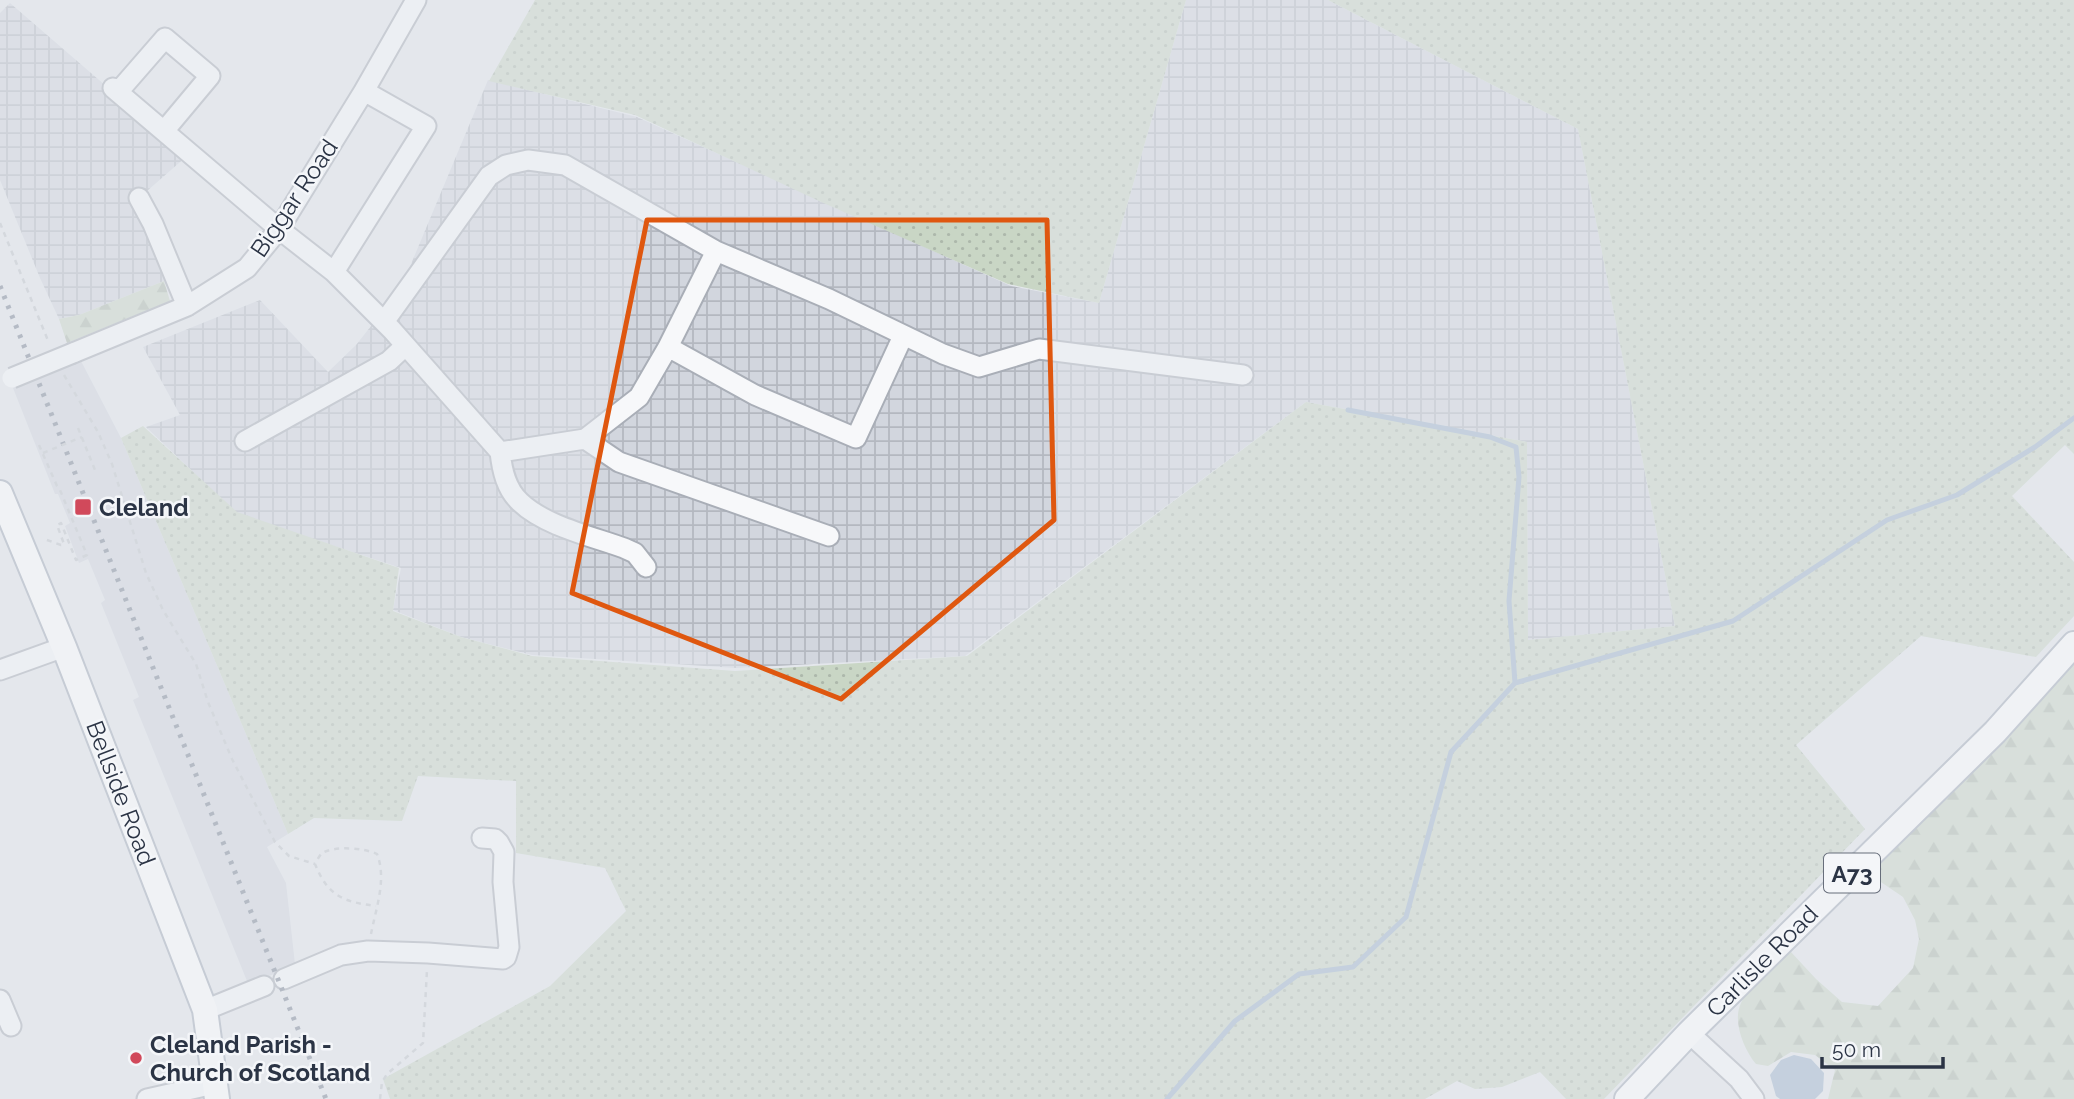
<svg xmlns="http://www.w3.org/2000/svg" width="2074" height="1099" font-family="Raleway,sans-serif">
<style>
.built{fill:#d2d6de}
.industrial{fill:url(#industrial-grid)}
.grass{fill:url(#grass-dots)}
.forest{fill:url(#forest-firs)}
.water{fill:#9fb4cc}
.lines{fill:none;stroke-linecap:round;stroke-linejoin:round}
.stream{stroke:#9fb4cc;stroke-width:5}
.minor-casing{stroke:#a9aeb7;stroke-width:23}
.major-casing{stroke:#a3abb8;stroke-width:28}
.path{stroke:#c2c5cb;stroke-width:2.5;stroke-dasharray:5 5;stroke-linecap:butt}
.minor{stroke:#f7f8fa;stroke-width:19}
.major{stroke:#fff;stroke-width:24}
.rail{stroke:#7d8696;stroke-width:5;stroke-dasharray:3.5 7;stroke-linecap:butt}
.minor-bridge-casing{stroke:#a9aeb7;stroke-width:23;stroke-linecap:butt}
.path-bridge{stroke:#c2c5cb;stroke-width:2.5;stroke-dasharray:5 5;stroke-linecap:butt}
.minor-bridge{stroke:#f7f8fa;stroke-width:19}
.marked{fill:none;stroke:#df570f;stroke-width:5;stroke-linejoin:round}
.poi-dot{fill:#d1495b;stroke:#f4f6f9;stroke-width:2.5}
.labels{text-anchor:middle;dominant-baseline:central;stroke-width:5;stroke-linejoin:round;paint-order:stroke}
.shield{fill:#f4f6f9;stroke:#676e7b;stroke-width:2}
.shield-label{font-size:23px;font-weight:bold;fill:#2b3445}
.street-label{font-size:24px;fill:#2b3445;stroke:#f4f6f9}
.poi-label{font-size:24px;font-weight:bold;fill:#2b3445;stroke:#f4f6f9;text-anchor:start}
</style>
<defs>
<pattern id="industrial-grid" width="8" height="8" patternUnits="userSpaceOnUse" patternTransform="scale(1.75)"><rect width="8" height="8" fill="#d2d6de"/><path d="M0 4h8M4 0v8" fill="none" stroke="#b4b8c0"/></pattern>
<pattern id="grass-dots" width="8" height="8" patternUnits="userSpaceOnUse" patternTransform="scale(1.75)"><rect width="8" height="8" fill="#c9d6c5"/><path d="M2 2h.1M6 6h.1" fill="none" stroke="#adb8ab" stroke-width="1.8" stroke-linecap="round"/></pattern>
<pattern id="forest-firs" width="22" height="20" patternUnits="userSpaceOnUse" patternTransform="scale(1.75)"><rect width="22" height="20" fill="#c9d6c5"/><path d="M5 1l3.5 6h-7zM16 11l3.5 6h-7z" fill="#adb8ab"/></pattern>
</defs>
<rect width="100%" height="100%" fill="#e4e7ec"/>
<!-- built -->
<path class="built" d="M81 361 121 438 288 834 267 847 286 883 295 964 263 979 247 981 133 700 139 697 101 603 105 600 88 559 79 563 65 526 70 523 58 494H55L13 388Z"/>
<!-- industrial -->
<path class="industrial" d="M1186 0H1328L1578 129 1675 626 1528 640 1527 442 1306 402 965 656 736 668 532 655 461 637 393 610 401 568 237 514 146 427 180 415 143 347 260 300 328 372 356 345 401 288 488 80 637 117 1011 286 1099 303Z
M10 3 187 156 139 198 161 261 164 281 79 315 59 319 40 278 0 180V13Z"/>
<!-- grass -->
<path class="grass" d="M535 0H1186L1099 303 1008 284 819 201 635 115 489 81Z
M1328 0H2074V454L2065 445 2012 496 2074 562V616L2036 657 1921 636 1796 745 1865 829 1604 1099H1566L1540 1072 1502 1087 1475 1089 1457 1081 1425 1099H390L383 1079 550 986 626 911 605 868 516 853V781L418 776 402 821 314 818 288 834 121 438 143 426 237 512 399 568 393 611 461 637 532 656 735 671 967 656 1306 402 1527 442 1528 640 1675 626 1578 129Z"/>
<!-- forest -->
<path class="forest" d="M164 281 170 301 67 343 59 319 79 315Z
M2074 663V1099H1828L1835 1070 1815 1055 1791 1052 1768 1066 1756 1064C1744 1050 1732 1021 1741 1003 1750 981 1773 966 1791 952L1816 979 1842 1002 1878 1006 1913 968 1919 939 1915 920 1903 897 1869 874 2029 714Z"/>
<!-- water -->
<path class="water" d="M1794 1055 1811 1059 1824 1073 1823 1091 1815 1099H1780L1776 1096 1770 1075 1781 1060Z"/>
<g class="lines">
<!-- stream -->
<path class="stream" d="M1348 410 1490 437 1516 447 1519 477 1509 601 1515 683
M1167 1099 1235 1021 1299 974 1353 967 1406 917 1451 752 1515 683 1733 621 1887 520 1957 495 2035 447 2074 418"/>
<!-- minor casing -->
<g class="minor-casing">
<path id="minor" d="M113 88 279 229 334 272
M364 91 426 126 334 272 392 330 500 452C502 470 506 489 520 502 545 526 591 536 624 548L635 553 646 567
M118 92 165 38 210 76 164 131
M139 198 153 224 187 306
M716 251 829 299 943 354 979 367 1039 349 1243 375
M384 322 489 176 506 165 528 160 565 165 716 251 668 347 639 397 585 439 500 452
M668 347 755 395 856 438 903 336
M73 353 187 306 247 268 279 229 364 91 416 0
M585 439 619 462 829 536
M245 441 389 361 405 346
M0 670 64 647
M284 979 341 955 368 951 428 953 503 959 506 957 509 947 503 882 504 852 499 843 495 839 482 838
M0 1000 11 1026
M205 1010 264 986
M1689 1033 1739 1079 1754 1099
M147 1099 214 1084"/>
</g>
<!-- major casing -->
<g class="major-casing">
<path id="major" d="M0 493 64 647 205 1010 217 1099
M1627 1099 1689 1033 1995 732 2074 644"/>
</g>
<!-- path -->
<path class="path" d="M0 223 49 343
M64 375 98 432 112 464 146 573 163 610 196 664 208 702 232 759 275 842 289 856 315 864
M78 428 95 470
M39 445 57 486 60 490 87 555 76 560 61 523 57 525 64 544 61 545 44 539
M371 934C376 908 387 879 377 854 365 848 333 845 321 854 320 855 316 862 315 864 328 896 343 902 376 906
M380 1099 382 1082 387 1074 423 1043 427 970"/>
<!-- minor -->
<use href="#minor" class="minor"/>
<!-- major -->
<use href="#major" class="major"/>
<!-- rail -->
<path class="rail" d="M0 286 326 1099"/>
<!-- minor-bridge casing -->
<g class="minor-bridge-casing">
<path id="minor-bridge" d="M12 378 73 353"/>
</g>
<!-- path-bridge -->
<path class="path-bridge" d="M43 453 82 437"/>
<!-- minor-bridge -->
<use href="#minor-bridge" class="minor-bridge"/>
</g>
<!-- marked area -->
<path d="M0 0H2074V1099H0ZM647 220H1047L1054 520 841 699 572 593Z" fill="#e4e7ec" fill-opacity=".55" fill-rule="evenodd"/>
<path class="marked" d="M647 220H1047L1054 520 841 699 572 593Z"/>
<!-- markers -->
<g class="poi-dot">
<rect x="74" y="498" width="18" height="18" rx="3.5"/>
<circle cx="136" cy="1058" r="7"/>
</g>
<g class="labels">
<!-- shield labels -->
<rect class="shield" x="1824" y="853.5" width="56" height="39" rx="5"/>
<g class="shield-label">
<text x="1852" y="873">A73</text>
</g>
<!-- street labels -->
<g class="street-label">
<text transform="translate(294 198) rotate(-56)">Biggar Road</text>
<text transform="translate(121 793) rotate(69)">Bellside Road</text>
<text transform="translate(1762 961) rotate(-45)">Carlisle Road</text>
</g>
<!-- poi labels -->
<g class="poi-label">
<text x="99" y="507">Cleland</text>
<text x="150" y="1044">Cleland Parish -<tspan x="150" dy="28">Church of Scotland</tspan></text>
</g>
</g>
<!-- scale -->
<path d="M1822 1057v10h121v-10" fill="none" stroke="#2b3445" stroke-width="3.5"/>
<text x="1832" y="1057" font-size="21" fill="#2b3445" stroke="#f4f6f9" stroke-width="5" paint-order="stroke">50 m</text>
</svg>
